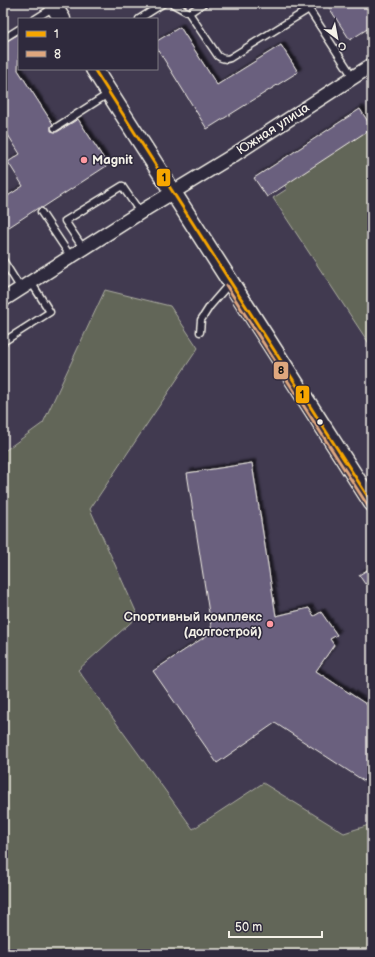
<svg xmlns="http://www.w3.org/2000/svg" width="375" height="957" font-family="'Balsamiq Sans',sans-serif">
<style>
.green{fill:#626658;stroke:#abaca0}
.building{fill:#6b617e;stroke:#f4f1e8;filter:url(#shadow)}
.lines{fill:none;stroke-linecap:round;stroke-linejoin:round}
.service-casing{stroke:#f4f1e8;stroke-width:9}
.minor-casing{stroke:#f4f1e8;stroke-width:16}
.tertiary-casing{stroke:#f4f1e8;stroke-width:19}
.service{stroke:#2f2a3d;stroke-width:6}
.minor{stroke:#2f2a3d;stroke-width:13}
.tertiary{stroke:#2f2a3d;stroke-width:16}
.bus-1-casing{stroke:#2f2a3d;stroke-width:6}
.bus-2-casing{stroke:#2f2a3d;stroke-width:6}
.bus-1{stroke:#f7a600;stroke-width:3}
.bus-2{stroke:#dfa77e;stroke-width:3}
.poi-dot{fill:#ff9aa2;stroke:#2f2a3d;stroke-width:1.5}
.bus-dot{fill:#f4f1e8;stroke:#2f2a3d;stroke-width:1.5}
.labels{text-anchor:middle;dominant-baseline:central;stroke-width:3;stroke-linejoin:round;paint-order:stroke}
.street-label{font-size:13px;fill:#f4f1e8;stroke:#2f2a3d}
.poi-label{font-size:13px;font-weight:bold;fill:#f4f1e8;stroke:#2f2a3d;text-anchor:start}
.line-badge{stroke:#2f2a3d;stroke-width:1.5}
.pale-badge-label{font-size:11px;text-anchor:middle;font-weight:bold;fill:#111}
</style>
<defs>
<filter id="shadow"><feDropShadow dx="3.5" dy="-3.5" stdDeviation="1" flood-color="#0009"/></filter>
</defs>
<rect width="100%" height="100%" fill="#413a50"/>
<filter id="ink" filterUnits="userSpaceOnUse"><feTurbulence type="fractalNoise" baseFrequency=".025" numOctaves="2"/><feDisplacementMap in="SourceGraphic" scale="8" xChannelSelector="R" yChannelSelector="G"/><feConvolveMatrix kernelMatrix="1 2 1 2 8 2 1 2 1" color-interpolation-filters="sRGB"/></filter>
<g filter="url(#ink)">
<!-- green -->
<path class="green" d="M370 119 372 121V348L273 198 287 189 280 178Z
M105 290 170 306 198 348 90 509 138 616 78 670 193 829 263 783 344 833 372 824V954H3V452L43 423Z"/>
<!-- building -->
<path class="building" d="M326 3H369L372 7V26L350 40Z
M180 27 217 85 281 45 298 72 207 129 157 48V41Z
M19 34 18 70 53 124 51 126V131L57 132 78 119 108 165 42 208H38L3 231V199L23 186 8 162 20 154 3 127V43Z
M360 109 372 128 267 197 254 178Z
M252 463 276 616 309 608 314 616 321 612 337 635 330 639 334 645 316 671 372 708V768L364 781 275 723 217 763 153 671 212 632 187 473Z
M372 567V580L365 584 359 575Z"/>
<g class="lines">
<!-- service casing -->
<g class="service-casing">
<path id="service" d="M171 3 189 13 218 56C222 59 225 60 230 58L309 9
M305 3 353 77
M189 13 204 3
M35 19 54 7
M139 19 164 3
M3 39 19 29
M55 128 108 94
M41 212 71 257
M83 248 65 221 122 186 140 212
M3 260 21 289
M200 332 201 320 210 306 229 284
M3 342 50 312 31 282"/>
</g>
<!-- minor casing -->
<g class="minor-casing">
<path id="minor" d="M3 300 147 208 229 158 372 65"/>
</g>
<!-- tertiary casing -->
<g class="tertiary-casing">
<path id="tertiary" d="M52 3 62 19
M94 69 372 503"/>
</g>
<!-- service -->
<use href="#service" class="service"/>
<!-- minor -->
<use href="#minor" class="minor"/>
<!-- tertiary -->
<use href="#tertiary" class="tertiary"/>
<!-- bus-1 casing -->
<g class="bus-1-casing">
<path id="bus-1" d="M94 69 372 503"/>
</g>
<!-- bus-2 casing -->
<g class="bus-2-casing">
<path id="bus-2" d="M226 285 368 506"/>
</g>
<!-- bus-1 -->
<use href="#bus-1" class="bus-1"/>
<!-- bus-2 -->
<use href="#bus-2" class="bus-2"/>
</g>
</g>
<!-- markers -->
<g class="poi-dot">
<circle cx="84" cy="160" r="4"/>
<circle cx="270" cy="624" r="4"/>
</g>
<circle class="bus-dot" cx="320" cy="422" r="3.5"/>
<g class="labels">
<!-- street labels -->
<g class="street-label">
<text transform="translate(273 129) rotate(-33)">Южная улица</text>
</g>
<!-- poi labels -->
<g class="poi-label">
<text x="92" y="160">Magnit</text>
<text x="262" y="617" text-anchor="end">Спортивный комплекс<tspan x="262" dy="15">(долгострой)</tspan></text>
</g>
</g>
<g class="line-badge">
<rect x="156" y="168" width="15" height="19" rx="4" fill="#f7a600"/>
<rect x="273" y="361" width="16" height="19" rx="4" fill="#dfa77e"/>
<rect x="295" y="385" width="15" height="19" rx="4" fill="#f7a600"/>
</g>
<g class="pale-badge-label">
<text x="164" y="181">1</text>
<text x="281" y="374">8</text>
<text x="302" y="398">1</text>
</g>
<!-- margin -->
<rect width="375" height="957" fill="none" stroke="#2f2a3d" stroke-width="16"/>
<rect x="8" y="8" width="359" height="941" fill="none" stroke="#f4f1e8" stroke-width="1.5" filter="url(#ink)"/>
<!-- legend -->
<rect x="18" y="18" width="140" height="52" fill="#2f2a3d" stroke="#7e7a81"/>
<rect x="26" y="31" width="20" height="6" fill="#f7a600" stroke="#7e7a81"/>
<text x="54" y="38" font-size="12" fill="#f4f1e8">1</text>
<rect x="26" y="51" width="20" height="6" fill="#dfa77e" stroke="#7e7a81"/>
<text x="54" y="58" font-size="12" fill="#f4f1e8">8</text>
<!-- north arrow -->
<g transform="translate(337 38) rotate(148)" stroke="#2f2a3d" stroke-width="3" paint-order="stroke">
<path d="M0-3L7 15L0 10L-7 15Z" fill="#f4f1e8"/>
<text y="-6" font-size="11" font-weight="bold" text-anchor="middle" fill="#f4f1e8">С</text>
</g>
<!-- scale -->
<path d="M229 931v6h93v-6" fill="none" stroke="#f4f1e8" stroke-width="2"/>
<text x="235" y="931" font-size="12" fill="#f4f1e8" stroke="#2f2a3d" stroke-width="3" paint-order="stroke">50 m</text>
</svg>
